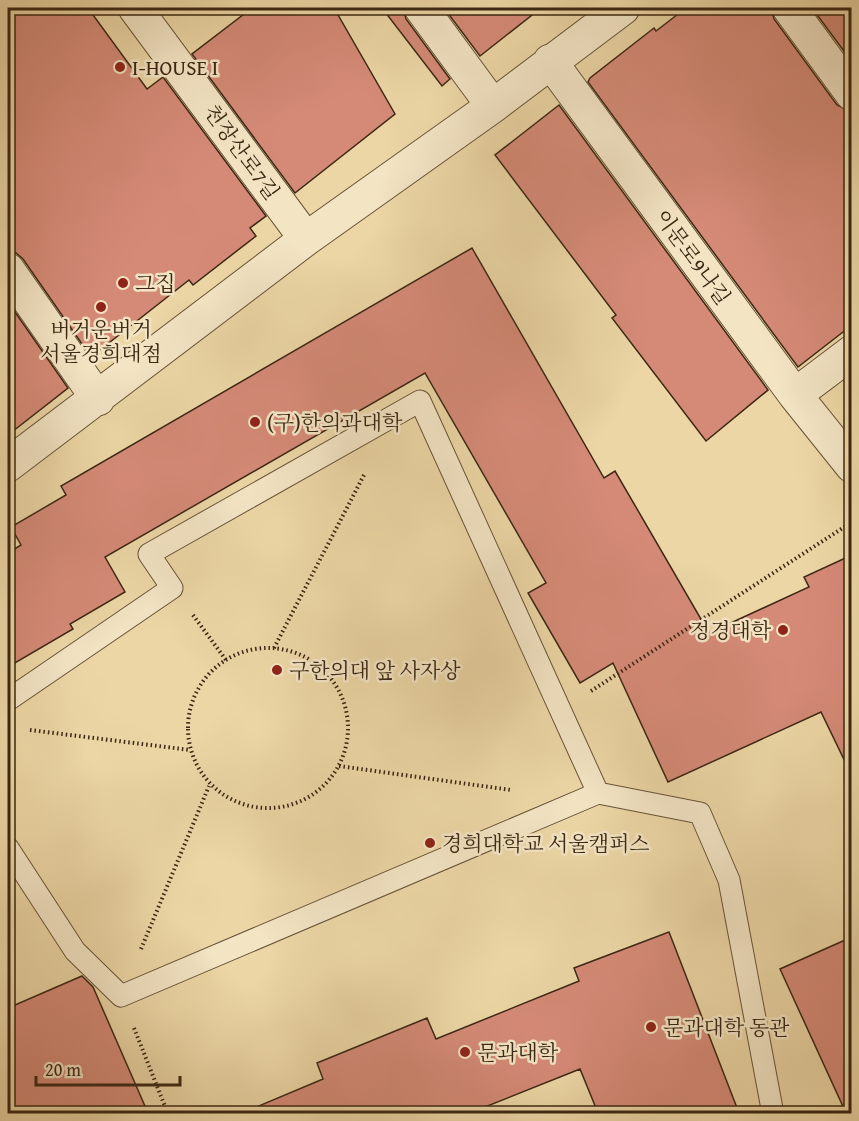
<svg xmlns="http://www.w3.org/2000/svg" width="859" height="1121" font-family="'Gentium Book Plus','Noto Serif KR',serif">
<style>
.building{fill:#d58a77;stroke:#3b2713;stroke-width:1.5}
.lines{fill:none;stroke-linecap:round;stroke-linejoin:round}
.lane-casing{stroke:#675338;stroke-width:23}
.street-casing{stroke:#675338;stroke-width:35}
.path{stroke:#3b2713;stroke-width:4;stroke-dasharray:1.5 3;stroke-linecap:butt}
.lane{stroke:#f3e4c4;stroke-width:21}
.street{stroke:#f3e4c4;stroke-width:33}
.poi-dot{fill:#8f2418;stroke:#f3e4c4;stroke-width:2}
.labels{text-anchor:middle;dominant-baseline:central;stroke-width:5;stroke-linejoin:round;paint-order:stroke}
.poi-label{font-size:21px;fill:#3b2713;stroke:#f3e4c4;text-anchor:start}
.street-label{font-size:21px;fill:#3b2713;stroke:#f3e4c4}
</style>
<rect width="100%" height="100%" fill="#ecd6a5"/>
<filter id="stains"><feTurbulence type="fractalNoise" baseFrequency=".00333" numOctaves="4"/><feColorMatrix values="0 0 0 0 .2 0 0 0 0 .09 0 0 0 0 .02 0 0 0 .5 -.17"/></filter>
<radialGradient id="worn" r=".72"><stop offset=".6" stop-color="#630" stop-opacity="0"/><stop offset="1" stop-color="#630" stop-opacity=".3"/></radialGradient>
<!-- building -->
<path class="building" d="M8 8H88L147 89 163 77 266 216 250 228 256 236 193 285 189 280 91 357 23 259 16 253 8 251Z
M252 8H334L395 114 295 193 192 54Z
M382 8H403L406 19 450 79 442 86Z
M444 8H541L480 56Z
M686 8H771L774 19 837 105 852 112V325L798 367 588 82 590 78 654 28 656 31Z
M812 8H852V62Z
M559 105 768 390 706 441 612 318 616 315 495 155Z
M472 248 604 478 615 471 709 633 809 587 804 577 852 555V776L821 712 668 782 613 663 580 683 528 593 546 583 425 373 105 557 125 592 70 624 73 629 8 667V553L21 545 11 527 66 495 61 486Z
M8 302 68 388 8 435Z
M669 932 739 1113H598L580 1069 470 1113H242L323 1079 317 1063 427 1018 436 1039 579 981 574 968Z
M852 937V1113H846L780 969Z
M82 976 93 987 148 1113H8V1008Z"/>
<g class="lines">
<!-- lane casing -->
<g class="lane-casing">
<path id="lane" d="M8 700 172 588 149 554 420 401 598 793
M8 848 75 951 121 996 598 793 700 813 729 880 773 1114"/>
</g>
<!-- street casing -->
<g class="street-casing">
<path id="street" d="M135 8 306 239
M421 8 493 106
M789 8 852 94
M550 61 795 395 852 352
M8 270 98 399
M795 395 852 466
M8 465 306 239 493 106 623 8"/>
</g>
<!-- path -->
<path class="path" d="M193 615 226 660
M188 728a80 80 0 1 1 160 0a80 80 0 1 1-160 0Z
M274 648 364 475
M591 691 852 522
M30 730 190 750
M339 766 511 790
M141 949 209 786
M134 1028 168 1114"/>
<!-- lane -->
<use href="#lane" class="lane"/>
<!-- street -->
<use href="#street" class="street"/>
</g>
<!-- markers -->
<g class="poi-dot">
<circle cx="120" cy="67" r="6"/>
<circle cx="123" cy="283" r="6"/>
<circle cx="101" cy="307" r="6"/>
<circle cx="255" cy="422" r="6"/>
<circle cx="783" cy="630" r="6"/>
<circle cx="277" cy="670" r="6"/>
<circle cx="430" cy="843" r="6"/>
<circle cx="651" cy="1027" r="6"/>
<circle cx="465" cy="1052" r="6"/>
</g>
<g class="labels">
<!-- poi labels -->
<g class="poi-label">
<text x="132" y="67">I-HOUSE I</text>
<text x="135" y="283">그집</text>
<text x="101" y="329" text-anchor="middle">버거운버거<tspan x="101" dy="24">서울경희대점</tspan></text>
<text x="267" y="422">(구)한의과대학</text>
<text x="771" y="630" text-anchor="end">정경대학</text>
<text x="289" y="670">구한의대 앞 사자상</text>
<text x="442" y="843">경희대학교 서울캠퍼스</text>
<text x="663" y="1027">문과대학 동관</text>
<text x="477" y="1052">문과대학</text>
</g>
<!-- street labels -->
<g class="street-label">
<text transform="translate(242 152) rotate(54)">천장산로7길</text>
<text transform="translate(693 257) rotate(54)">이문로9나길</text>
</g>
</g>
<!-- margin -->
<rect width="859" height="1121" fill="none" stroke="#ecd6a5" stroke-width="30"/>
<rect x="9" y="9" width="841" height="1103" fill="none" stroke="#3b2713" stroke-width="3"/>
<rect x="15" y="15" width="829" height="1091" fill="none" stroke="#3b2713" stroke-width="1.5"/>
<!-- scale -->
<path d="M36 1076v9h144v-9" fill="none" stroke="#3b2713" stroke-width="3"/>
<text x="45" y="1076" font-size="18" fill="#3b2713" stroke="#f3e4c4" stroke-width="4.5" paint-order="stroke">20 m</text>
<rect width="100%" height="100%" filter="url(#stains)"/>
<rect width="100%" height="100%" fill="url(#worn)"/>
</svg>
